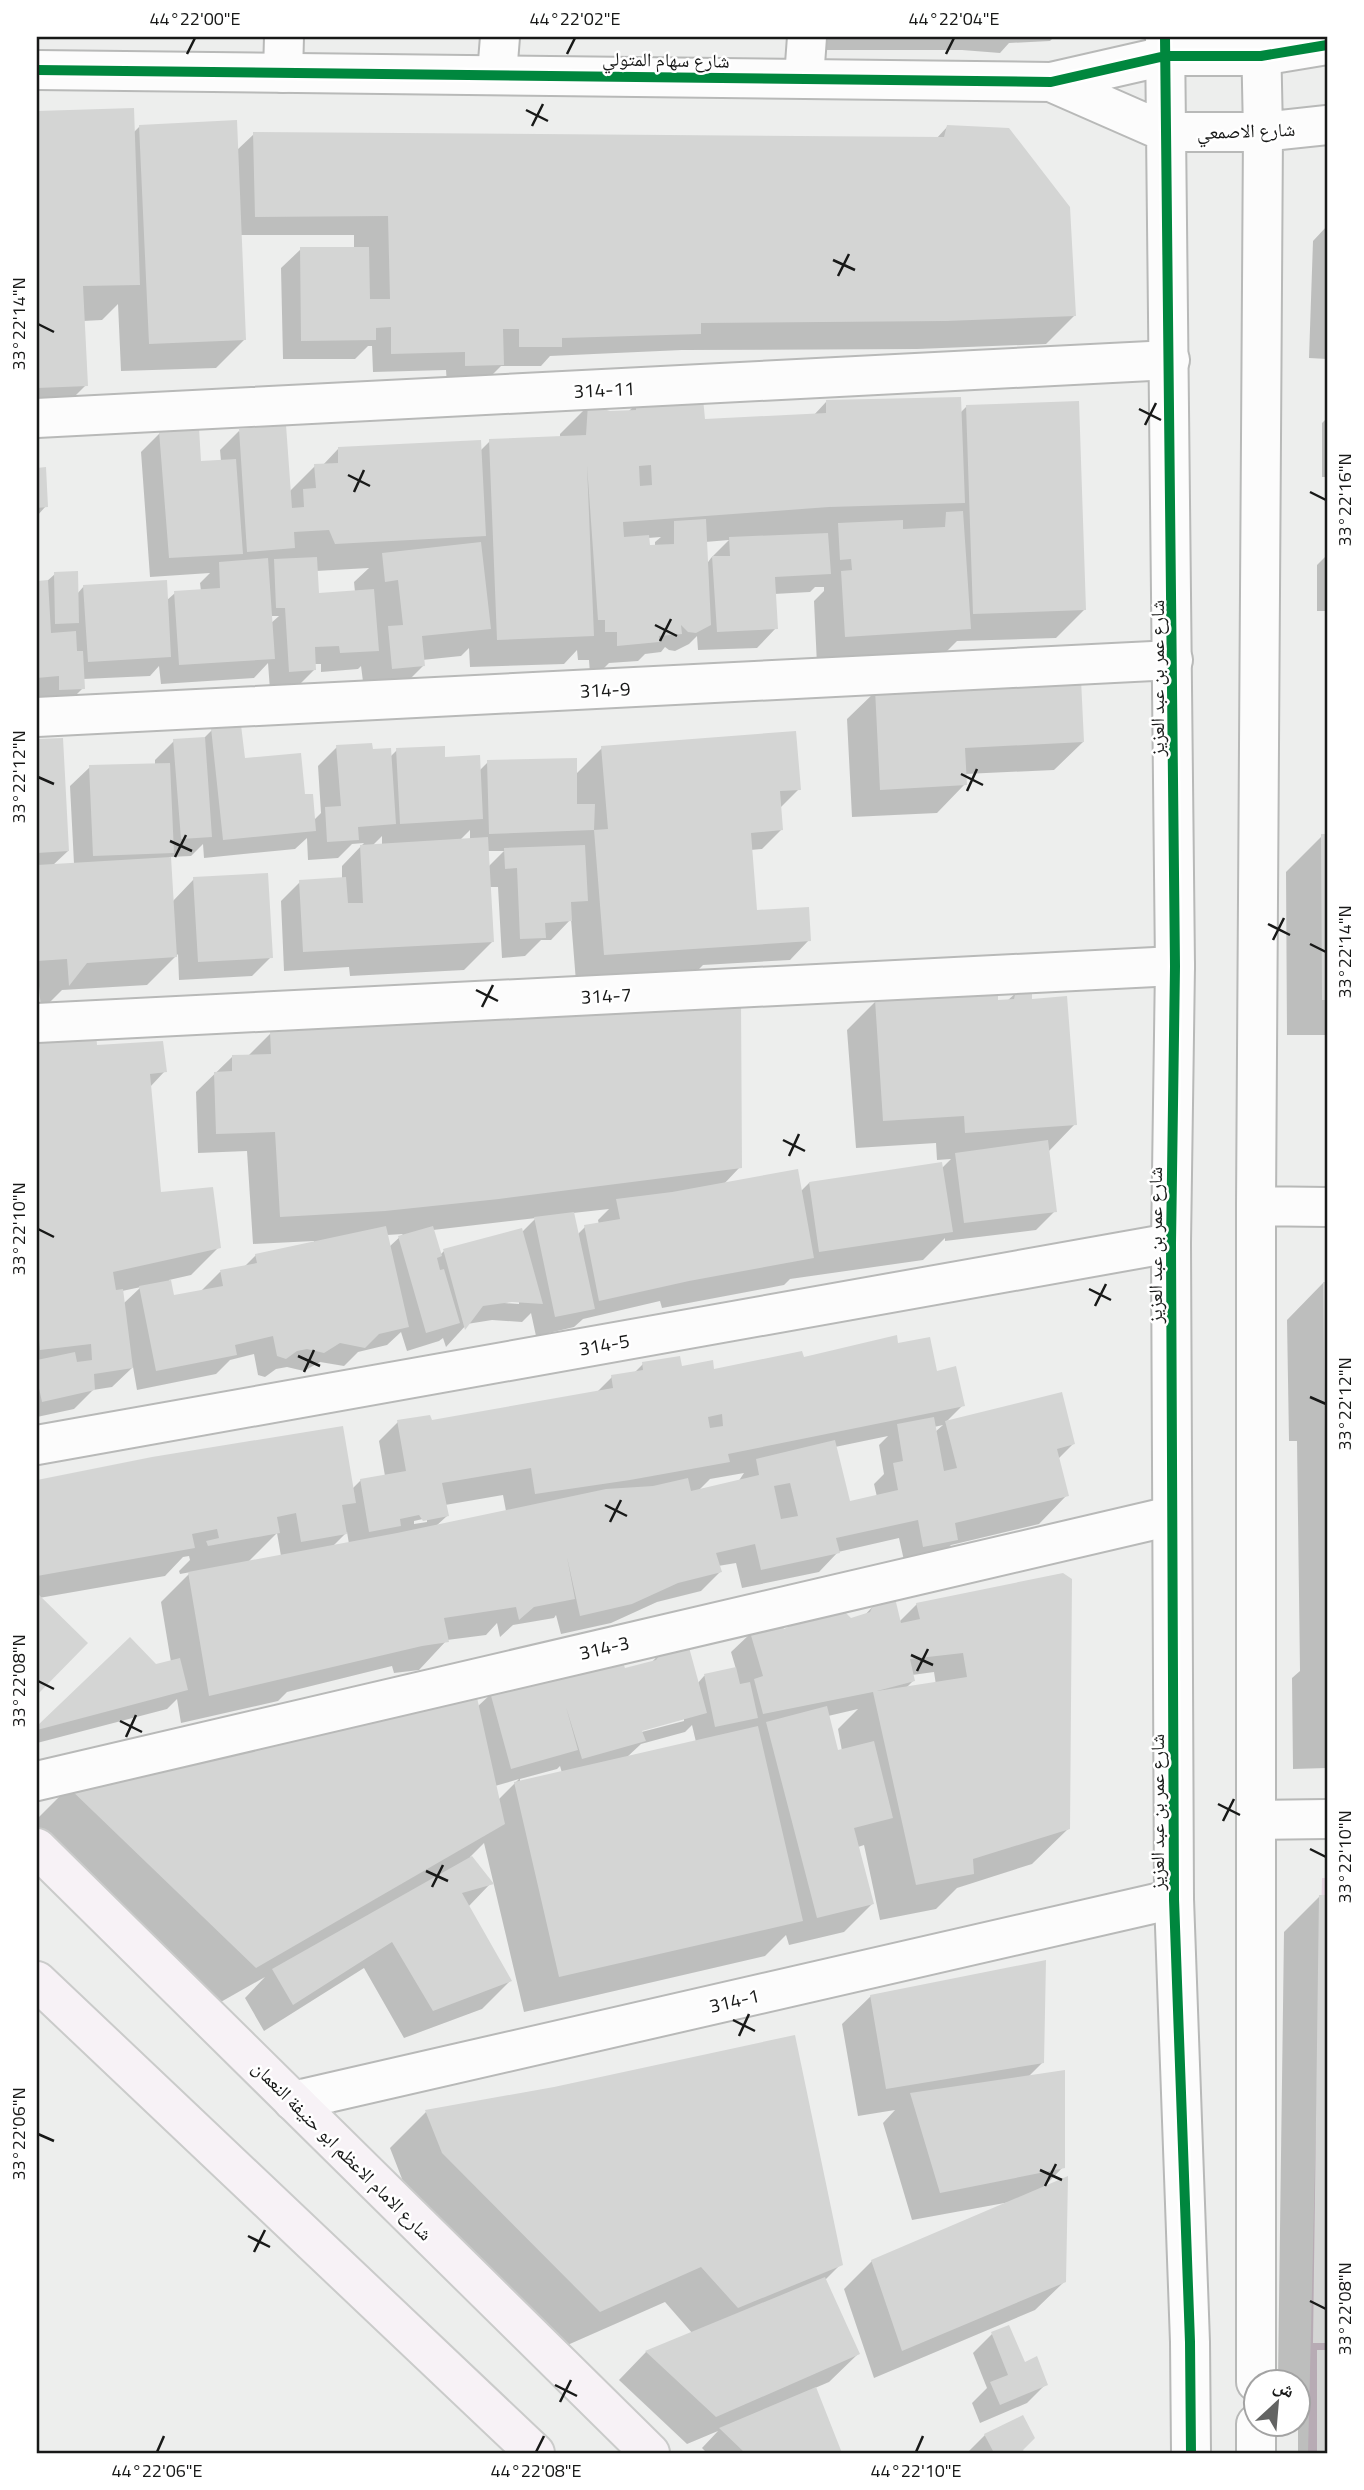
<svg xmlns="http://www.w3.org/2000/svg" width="1364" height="2490" font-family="'Titillium Web','Noto Naskh Arabic',sans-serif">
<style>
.green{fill:#e5d6e1}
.shadow{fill:#0003;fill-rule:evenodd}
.building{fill:#d4d5d4;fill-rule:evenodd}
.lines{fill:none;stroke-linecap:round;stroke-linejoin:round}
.minor-casing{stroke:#b8b9b8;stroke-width:42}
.tertiary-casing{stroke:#b8b9b8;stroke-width:42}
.primary-casing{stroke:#cacbca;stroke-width:42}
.minor{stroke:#fcfcfc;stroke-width:38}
.tertiary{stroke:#fcfcfc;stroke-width:38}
.primary{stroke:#f7f2f6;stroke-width:38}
.cycleway-casing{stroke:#fff;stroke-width:15}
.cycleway{stroke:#00873e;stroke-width:10}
.ticks{fill:none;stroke:#181918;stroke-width:2.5}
.labels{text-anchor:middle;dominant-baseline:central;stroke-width:5;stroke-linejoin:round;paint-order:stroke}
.street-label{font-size:19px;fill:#181918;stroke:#fff}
.neatline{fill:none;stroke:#181918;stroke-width:2.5}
.ticks-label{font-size:18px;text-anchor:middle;fill:#181918}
</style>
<rect width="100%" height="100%" fill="#edeeed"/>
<!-- green -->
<path class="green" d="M1322 1878H1327V2453H1308Z"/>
<!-- shadow -->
<path class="shadow" d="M801 37H1054L1050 41 1009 43 1000 53 962 50H801Z
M132 109 133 133 140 126 236 151 254 134 936 139 947 127 1074 316 1046 344 917 349 682 350 550 356 541 366H501L483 384 447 385 446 370 373 372 372 346H368L355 359H283L281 268 301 249H354V235H240L245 339 216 368 121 371 118 304 102 320 83 321 86 385 67 404 37 406V112Z
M1327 226V359L1309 358 1313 241Z
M826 402 960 413 967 406 1084 610 1056 638 957 641 941 657 817 665 814 601 824 591V587H815L810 592 774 594 776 628 757 648 698 650 697 636 689 644 675 651 669 650 665 647 661 652 645 654 638 661 609 663 599 673 590 674 589 660H578L577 650 564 664 470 667 469 648 461 656 422 660 423 666 395 694 365 697 361 666 358 669 321 672V664H314L315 669 296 688 270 690 268 663 254 678 161 684 159 666 150 676 83 679V688L55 716 37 717V583L46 582 55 574 77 594 84 586 166 601 175 593 201 591 200 583 210 573 150 577 141 452 160 433 199 463 221 461 220 450 239 431 289 492 315 466H322L338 449 480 451 490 441 560 438V434L588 406 610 413 628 412 636 404 703 423 813 416ZM661 537 655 542V547H649L648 538ZM729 540 711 558 706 565 705 542ZM369 568 354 582 355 592 317 594 316 571ZM270 616H279L270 624Z
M1327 418V477H1322V423Z
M37 469H45L46 506 37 516Z
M1327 555V611H1317V565Z
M876 691 1083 742 1054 770 965 774V784L937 813 852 817 847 719Z
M212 730 243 760 303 796 314 820 321 813 318 766 337 747 372 751 390 757 397 750 444 759 479 771 488 762 575 775 602 748 799 789 779 809 781 830 762 849 750 850 755 912 809 940 790 960 703 965 694 974 576 982 571 919 551 940H541L525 956 502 958 498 887H489L492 942 464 970 350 976 349 967 284 971 281 901 300 882 342 879V866L364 843 352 844 338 858 308 860 307 838 295 849 204 858 203 844 191 856 169 857 172 902 194 879 271 957 252 976 179 980 178 954 147 985 62 990 41 1011 39 986 37 987V741L61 740 68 851 52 866 74 864 70 786 90 767 155 765V760L174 741 203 739ZM470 830V840H460ZM382 836V845H373ZM487 851H504L488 867Z
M1322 836H1327V1035H1287L1286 872Z
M1017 992 1031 1000 1075 1124 1048 1152 1055 1211 1036 1230 945 1241V1238L923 1260 790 1279 784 1285 662 1308 660 1301 583 1319 574 1327 536 1336 531 1313 522 1322 492 1320 467 1324 446 1347 443 1338 439 1341 407 1351 401 1332 387 1345 358 1352 344 1366 320 1362 304 1371 287 1367 276 1369 265 1377 258 1375 254 1354 230 1360 216 1374 137 1390 133 1367 112 1387 93 1390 74 1409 37 1417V1039L96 1047 165 1071 150 1087 159 1194 219 1247 191 1275 169 1280 173 1297 200 1292 220 1272 244 1267 256 1255 314 1243V1241L253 1244 247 1151 198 1153 196 1092 232 1057 248 1056 270 1034 740 1167 723 1185 800 1192 809 1183 942 1168 951 1159 937 1160 936 1143 856 1148 847 1030 876 1001 996 1002 1007 1001ZM609 1209 598 1220 599 1225 585 1227 577 1235 573 1213ZM536 1218 522 1232 444 1251 440 1255 433 1230ZM403 1234 389 1247 387 1235ZM141 1287 123 1304 122 1291ZM519 1300V1304L504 1303Z
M1323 1283 1327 1284V1768L1293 1769 1292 1678 1300 1671 1297 1441H1289L1287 1320Z
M897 1346 936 1373 963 1405 946 1422 1073 1444 1058 1459 1067 1495 1039 1524 951 1545 937 1559 905 1565 899 1538 838 1552 819 1572 742 1588 736 1563 718 1566 720 1572 701 1591 657 1602 611 1623 561 1634 556 1615 554 1618 513 1625 500 1637 497 1623 486 1635 447 1640 419 1670 394 1673 392 1666 287 1692 278 1701 181 1723 177 1699 167 1709 37 1743V1728L130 1639 155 1666 171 1662 161 1602 191 1572 180 1574 179 1571 190 1560 189 1556 183 1557 165 1576 39 1598 85 1643 37 1692V1482L152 1459 352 1489 361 1480 385 1476 379 1441 398 1422 430 1424 597 1392 612 1377 634 1373 643 1364 713 1371ZM943 1425 935 1432 934 1427ZM888 1436 879 1445 884 1474 874 1484 877 1497 848 1503 835 1447ZM744 1473 738 1482 699 1490 710 1479ZM503 1495 506 1511 436 1526 447 1516 445 1505ZM427 1518V1522L414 1524V1521ZM347 1532 349 1544 332 1547ZM277 1533 281 1556 248 1562Z
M954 1596 1069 1828 1032 1864 957 1888 936 1909 880 1920 864 1845 858 1847 872 1904 844 1932 789 1945 786 1935 765 1956 524 2012 484 1843 470 1857 491 1883 468 1907 510 1981 482 2009 404 2038 364 1968 264 2031 245 1998 265 1977 219 2003 37 1828V1819L68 1788 477 1707 491 1694 623 1670 651 1663 666 1647 697 1684 704 1676 736 1669 731 1652 751 1633 783 1632 850 1620 864 1616 875 1604 899 1622 917 1604ZM934 1672 936 1685 905 1689 913 1681 912 1675ZM858 1709 838 1729 842 1751 837 1752 828 1716ZM684 1717V1721L634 1734 633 1731ZM692 1725 696 1742 626 1758 641 1744 685 1732ZM560 1766 562 1773 520 1782V1779L557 1769ZM519 1779 498 1800 495 1786Z
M1320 1896 1327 1897V2453H1298V2379L1278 2378 1284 1932Z
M871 1996 1042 2063 1028 2077 1063 2167 1043 2188 1064 2282 1035 2310 874 2378 844 2289 872 2261 1010 2202 912 2220 883 2123 895 2110 858 2116 842 2024Z
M426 2112 841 2264 825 2280 858 2354 829 2382 815 2388 840 2453H707L702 2448 718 2431 687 2444 619 2380 646 2352 693 2334 665 2302 563 2347 406 2189 390 2148Z
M992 2334 1046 2384 1027 2403 980 2423 972 2403 987 2388 973 2353Z
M985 2435 1021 2450 1023 2453H967Z"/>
<!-- building -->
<path class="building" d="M134 108 140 285 83 286 88 386 37 388V111Z
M237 120 246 340 149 344 139 125Z
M947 125 1009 128 1070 207 1076 316 946 321 701 323V334L562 338V347H519V329H503L504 365 465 366V352L391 354V327L376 328V340L301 341 300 247H369L370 299H390L388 216 255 217 253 132 944 137Z
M961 397 965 503 829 507 623 522 624 537 649 535 650 545 674 544V521L706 519 711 625 696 633 688 632 681 625 682 634 659 636V642L617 646V632H605V620H598L587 465 594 636 497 640 489 439 586 435 588 404 610 411 636 410V402L703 398 705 419 826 413V400ZM651 465 652 485 640 486 639 466Z
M1079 401 1086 610 973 614 966 405Z
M286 425 292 508 304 507 303 489 316 488 314 464 338 463V447L481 440 486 536 335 544 329 530 294 532 295 548 247 552 239 429Z
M199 428 201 461 236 459 243 554 169 558 159 431Z
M46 467 48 507 37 508V468Z
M963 511 971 629 845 637 841 571 852 570 851 559 840 560 838 523 903 520V529L945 527 946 512Z
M828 533 831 574 775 577 778 629 717 632 712 556H730L729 537Z
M481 542 491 629 422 636 425 666 392 669 388 626 403 625 398 580 385 582 382 553Z
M317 557 319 593 374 589 379 651 340 653 339 646 315 647 316 670 289 672 285 608H276L274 559Z
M268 558 275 659 179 665 174 591 220 588 219 562Z
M78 571 79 623 55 624 54 572Z
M48 580 51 633 76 631 77 651H83L85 689 59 690V676L37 678V581Z
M167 580 171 657 88 662 83 585Z
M1081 679 1084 742 965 748 967 785 880 790 875 689Z
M241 725 245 758 301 753 305 794H313L316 831 223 840 211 728Z
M796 731 801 790 780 791 783 830 751 833 757 910 809 907 811 941 604 955 594 830 608 829 601 746Z
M205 737 212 837 181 839 173 739Z
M63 738 69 851 37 853V739Z
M372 743 373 749 391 748 396 824 358 827 359 840 327 842 325 807 341 806 336 745Z
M445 746V757L480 755 483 819 400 824 396 748Z
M577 758V804H595L594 830 489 834 487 760Z
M170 763 174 853 93 856 89 765Z
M1321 834H1327V1000H1322Z
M488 837 494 942 303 952 299 880 346 877 348 903H363L360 845Z
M585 845 588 901 571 902 572 921 545 923 546 938 520 939 517 868 505 869 504 848Z
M171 857 177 957 87 963 69 986 67 959 37 961V865Z
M268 873 273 958 198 962 193 877Z
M1032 989V999L1067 996 1077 1125 965 1133 964 1116 883 1121 875 1000 998 991V1000L1014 999 1016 990Z
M741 1002 742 1168 499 1199 385 1211 280 1217 275 1132 216 1134 214 1072 232 1071V1055L271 1054 270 1032Z
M96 1033 97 1045 163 1041 167 1072 150 1074 161 1192 213 1187 221 1248 113 1272 116 1290 123 1289 133 1368 94 1374 95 1390 42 1402 37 1379V1360L75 1352 77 1362 92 1360 91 1344 40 1350 37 1320V1037Z
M1048 1140 1057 1212 964 1223 955 1153Z
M942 1162 953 1232 819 1252 809 1182Z
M798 1169 814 1258 689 1281 599 1301 584 1225 620 1219 616 1199 672 1192Z
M574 1212 595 1309 555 1317 534 1217Z
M386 1226 409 1327 379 1334 365 1348 340 1343 324 1353 307 1349 297 1351 286 1359 277 1356 273 1336 235 1345 237 1355 156 1371 139 1286 171 1280 174 1295 223 1286 220 1270 257 1263 255 1254Z
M433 1226 442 1256 437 1258 440 1270 444 1269 460 1323 426 1333 398 1236Z
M522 1228 543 1304 512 1302 483 1306 465 1330 443 1249Z
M1323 1282H1327V1439H1325Z
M897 1335 898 1343 930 1337 937 1371 956 1366 965 1406 728 1454 730 1462 630 1480 535 1494 531 1468 442 1483 449 1516 423 1521 419 1515 400 1519 401 1526 369 1532 360 1479 406 1471 397 1420 430 1415 432 1420 613 1388 611 1375 643 1370 642 1362 680 1356 682 1366 713 1360 714 1369 802 1351 804 1357ZM722 1414 723 1426 710 1428 708 1417Z
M1062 1392 1075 1444 1057 1449 1069 1496 955 1523 958 1540 923 1547 918 1520 836 1538 840 1553 761 1570 755 1544 716 1553 722 1572 678 1583 632 1604 580 1616 567 1557 575 1599 534 1607 519 1620 516 1607 444 1618 449 1642 422 1646 209 1696 188 1572 397 1533 606 1489 653 1486 688 1478 691 1491 759 1475 756 1459 835 1440 850 1501 898 1490 893 1463 903 1461 897 1424 934 1417 944 1471 957 1468 945 1421ZM790 1483 798 1516 781 1519 774 1486Z
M343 1426 356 1503 342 1505 347 1534 301 1542 296 1513 277 1517 280 1533 208 1546 206 1541 219 1538 217 1529 192 1534 195 1548 37 1576V1480L152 1457Z
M1063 1573 1072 1579 1070 1829 973 1859 974 1874 916 1885 873 1692 763 1714 754 1679 763 1676 750 1632 781 1623 784 1629 797 1623 845 1612 851 1618 870 1612 874 1603 895 1598 901 1623 920 1619 916 1603ZM963 1653 967 1677 877 1691 915 1681 910 1659Z
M37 1593 88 1643 37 1695Z
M130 1637 156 1664 180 1658 188 1690 37 1730V1726Z
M687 1640 707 1713 642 1731 646 1741 582 1759 566 1707 578 1750 511 1769 490 1692 621 1657 625 1668 656 1660 666 1646Z
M736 1667 740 1684 750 1682 758 1718 715 1727 704 1674Z
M476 1693 505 1824 256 1968 67 1786Z
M827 1706 838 1750 874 1741 893 1818 854 1828 874 1904 817 1918 766 1722Z
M758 1726 803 1921 559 1977 514 1782Z
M472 1856 494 1884 462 1893 512 1981 433 2011 392 1942 293 2005 272 1969Z
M1319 1895H1327V2343H1313Z
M1046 1960 1044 2063 886 2089 870 1995Z
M795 2035 843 2265 738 2308 701 2267 600 2312 442 2153 425 2110 554 2087Z
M1065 2070V2168L940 2193 910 2093Z
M1068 2176 1066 2282 902 2351 871 2260Z
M825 2277 860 2354 716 2417 645 2351Z
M1009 2325 1025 2362 1037 2356 1048 2385 1000 2405 990 2382 1008 2375 991 2332Z
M1317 2350H1327V2453H1317Z
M816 2387 842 2453H745L719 2428Z
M1023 2415 1035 2438 1023 2450 1025 2453H994L984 2434Z"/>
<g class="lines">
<!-- minor casing -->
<g class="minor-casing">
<path id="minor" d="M283 73 284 37
M497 74 500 37
M804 78 807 37
M37 418 1170 360
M37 717 1173 660
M37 1023 1175 966
M37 1445 1171 1243
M37 1781 1171 1516
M1257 1820 1327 1819
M293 2101 1174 1899"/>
</g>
<!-- tertiary casing -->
<g class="tertiary-casing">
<path id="tertiary" d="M1165 37 1175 966 1171 1243 1174 1899 1190 2342 1191 2453
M37 70 1051 82 1165 56H1261L1327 45
M1051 82 1165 132H1263L1327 125
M1256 1206 1327 1207
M1256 2382V1206L1263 132 1261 37
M1256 2453V2424"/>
</g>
<!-- primary casing -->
<g class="primary-casing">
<path id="primary" d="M37 1848 650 2453
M37 1981 535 2453"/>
</g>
<!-- minor -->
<use href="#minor" class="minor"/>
<!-- tertiary -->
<use href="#tertiary" class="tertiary"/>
<!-- primary -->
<use href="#primary" class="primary"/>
<!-- cycleway casing -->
<g class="cycleway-casing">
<path id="cycleway" d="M1165 37 1175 966 1171 1243 1174 1899 1190 2342 1191 2453
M37 70 1051 82 1165 56H1261L1327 45"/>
</g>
<!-- cycleway -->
<use href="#cycleway" class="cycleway"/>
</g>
<!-- ticks -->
<path class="ticks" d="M187 54 195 38M567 54 575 38M946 54 954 38M526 110 548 121M532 126 543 104M833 260 855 270M838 276 849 254M38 324 54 332M1139 409 1161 420M1145 425 1156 403M348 475 370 486M354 492 364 470M1310 492 1326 500M655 625 677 636M660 641 671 619M961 774 983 785M38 777 54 784M967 791 977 769M170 841 192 851M175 857 186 835M1268 924 1290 935M1273 940 1284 918M1310 944 1326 952M476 990 498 1001M482 1007 493 985M783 1140 805 1151M789 1156 799 1134M38 1229 54 1237M1089 1289 1111 1300M1095 1306 1106 1284M298 1356 320 1366M304 1372 314 1350M1310 1397 1326 1404M605 1505 627 1516M610 1522 621 1500M911 1655 933 1665M917 1671 928 1649M38 1681 54 1689M120 1721 142 1732M126 1737 136 1715M1218 1804 1240 1815M1223 1821 1234 1799M1310 1849 1326 1857M426 1871 448 1881M432 1887 443 1865M733 2020 755 2031M739 2036 749 2014M38 2134 54 2141M1040 2170 1062 2180M1045 2186 1056 2164M248 2236 270 2247M254 2252 265 2230M1310 2301 1326 2309M555 2385 577 2396M560 2402 571 2380M157 2452 164 2436M536 2452 544 2436M916 2452 923 2436"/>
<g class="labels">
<!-- street labels -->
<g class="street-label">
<text transform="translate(666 59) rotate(1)">شارع سهام المتولي</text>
<text transform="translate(1246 130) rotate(-2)">شارع الاصمعي</text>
<text transform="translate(604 389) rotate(-3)">314-11</text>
<text transform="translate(1156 678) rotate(-90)">شارع عمر بن عبد العزيز</text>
<text transform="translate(605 689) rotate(-3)">314-9</text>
<text transform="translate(606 995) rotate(-3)">314-7</text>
<text transform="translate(1154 1245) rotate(-90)">شارع عمر بن عبد العزيز</text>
<text transform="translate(604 1344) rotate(-10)">314-5</text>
<text transform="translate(604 1647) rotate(-13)">314-3</text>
<text transform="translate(1156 1812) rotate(-90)">شارع عمر بن عبد العزيز</text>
<text transform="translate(734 2000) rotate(-13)">314-1</text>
<text transform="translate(343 2150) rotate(45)">شارع الامام الاعظم ابو حنيفة النعمان</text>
</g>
</g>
<!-- border -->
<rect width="1364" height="2490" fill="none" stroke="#ffffff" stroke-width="77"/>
<!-- north arrow -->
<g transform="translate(1277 2403) rotate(26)"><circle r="33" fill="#ffffff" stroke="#a3a3a3" stroke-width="2"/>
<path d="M0-5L12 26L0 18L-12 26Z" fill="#636463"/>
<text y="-10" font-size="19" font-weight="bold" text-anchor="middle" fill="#181918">ش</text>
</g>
<rect x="38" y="38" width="1288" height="2414" class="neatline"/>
<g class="ticks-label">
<text x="195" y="25">44°22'00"E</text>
<text x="575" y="25">44°22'02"E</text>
<text x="954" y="25">44°22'04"E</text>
<text transform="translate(19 324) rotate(-90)" y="6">33°22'14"N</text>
<text transform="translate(1345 500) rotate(-90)" y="6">33°22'16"N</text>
<text transform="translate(19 777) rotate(-90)" y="6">33°22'12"N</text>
<text transform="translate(1345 952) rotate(-90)" y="6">33°22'14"N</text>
<text transform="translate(19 1229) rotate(-90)" y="6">33°22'10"N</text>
<text transform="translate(1345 1404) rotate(-90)" y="6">33°22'12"N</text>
<text transform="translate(19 1681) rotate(-90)" y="6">33°22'08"N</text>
<text transform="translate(1345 1857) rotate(-90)" y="6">33°22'10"N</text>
<text transform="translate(19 2134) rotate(-90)" y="6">33°22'06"N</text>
<text transform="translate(1345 2309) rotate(-90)" y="6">33°22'08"N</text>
<text x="157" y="2477">44°22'06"E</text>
<text x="536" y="2477">44°22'08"E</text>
<text x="916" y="2477">44°22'10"E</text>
</g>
</svg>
